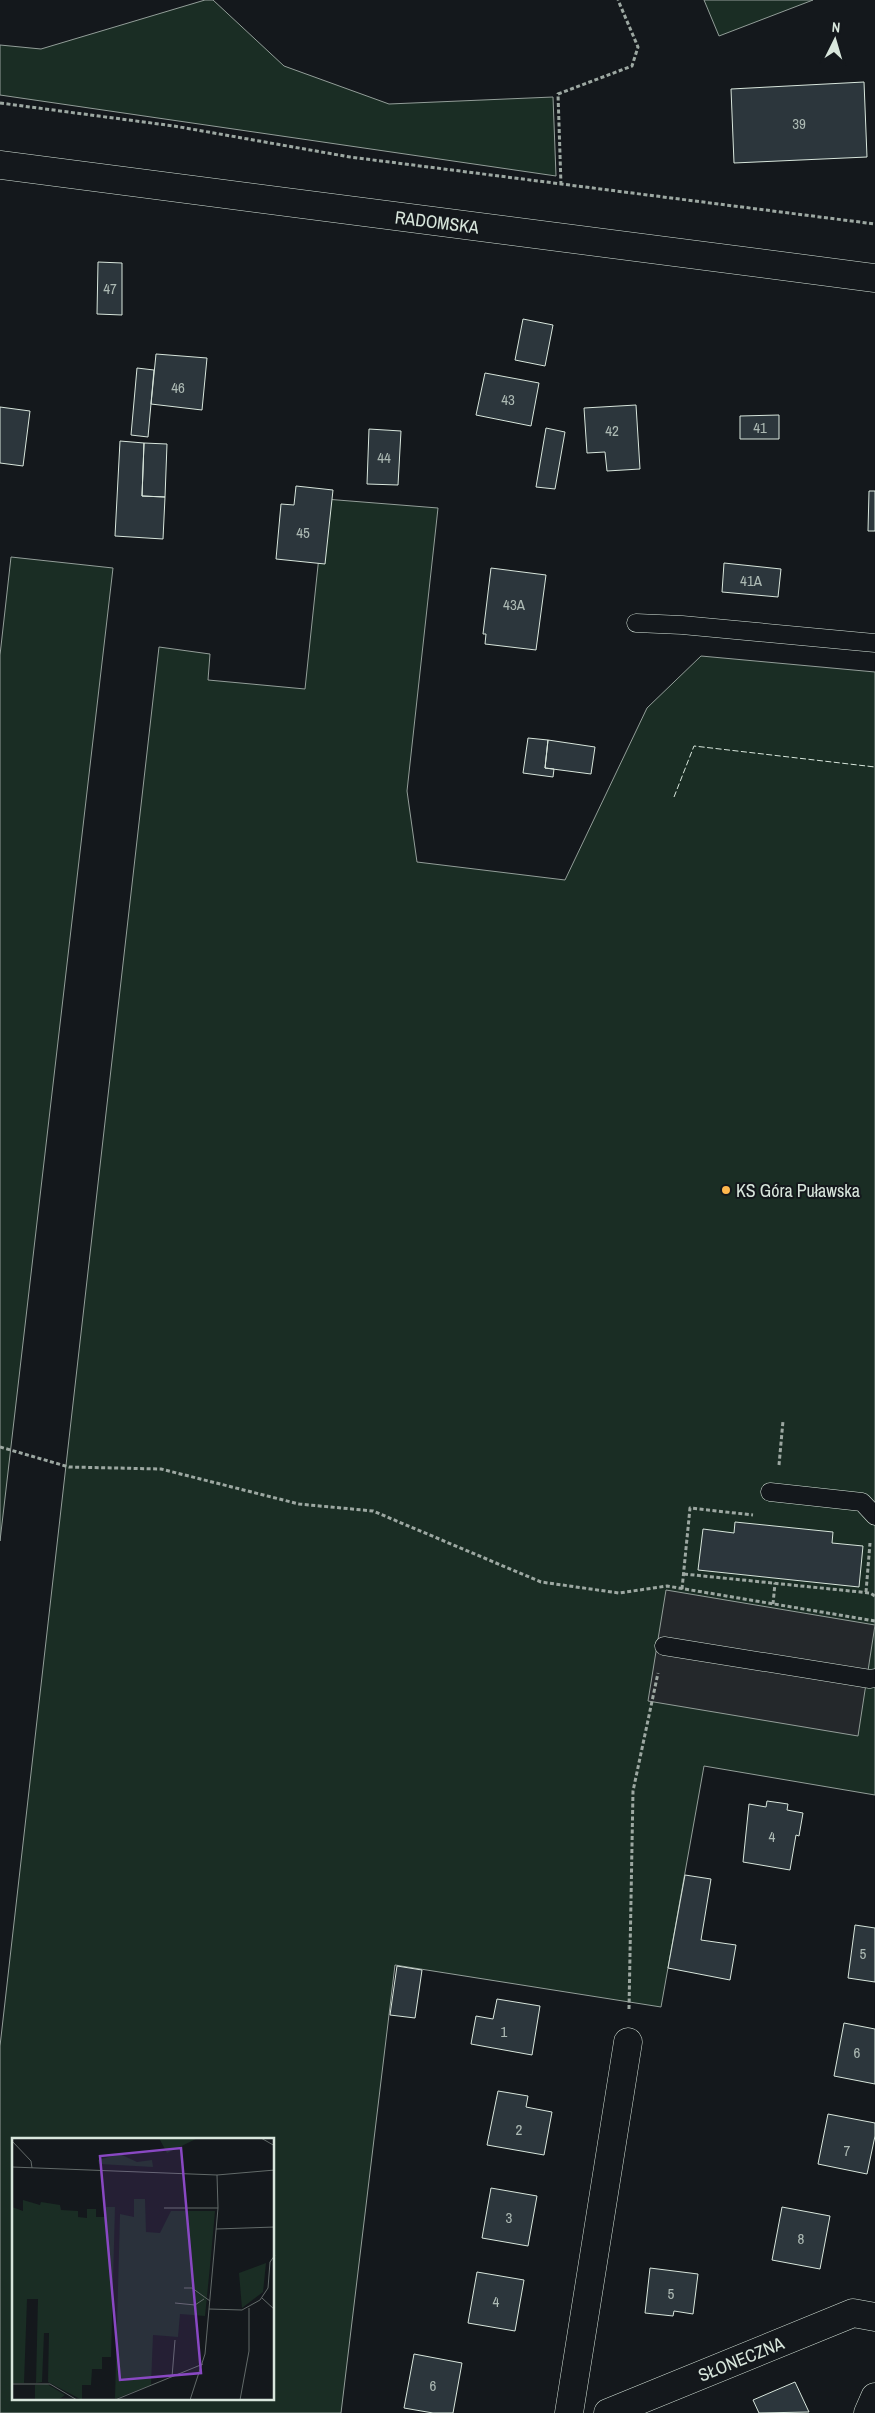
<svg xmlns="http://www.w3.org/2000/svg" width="875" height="2413" font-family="'Archivo Narrow',sans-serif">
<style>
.green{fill:#1a2d24;stroke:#939e99;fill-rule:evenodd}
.parking{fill:#24282b;stroke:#939e99}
.building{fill:#2c363c;stroke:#d8e6dc}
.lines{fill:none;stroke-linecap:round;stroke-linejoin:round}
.lane-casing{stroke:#d8e6dc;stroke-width:19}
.street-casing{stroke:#d8e6dc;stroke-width:29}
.secondary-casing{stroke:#d8e6dc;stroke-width:29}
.path{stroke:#9da8a2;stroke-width:3;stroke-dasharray:4 2.5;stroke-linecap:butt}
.lane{stroke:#14181c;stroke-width:18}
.street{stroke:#14181c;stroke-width:28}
.secondary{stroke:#14181c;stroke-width:28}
.fence{stroke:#d8e6dc;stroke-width:1;stroke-dasharray:6 2.5;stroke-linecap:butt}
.poi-dot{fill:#ffb74d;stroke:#14181c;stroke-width:2}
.labels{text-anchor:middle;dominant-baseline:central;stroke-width:4;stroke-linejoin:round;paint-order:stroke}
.number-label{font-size:15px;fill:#adbab4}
.street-label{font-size:18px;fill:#d8e6dc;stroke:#14181c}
.poi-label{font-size:18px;fill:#d8e6dc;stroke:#14181c;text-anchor:start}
.inset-road{fill:none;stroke:#626a69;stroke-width:1}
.view{fill:#8948c3;fill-opacity:0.15;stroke:#8948c3;stroke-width:2.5}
.inset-edge{fill:none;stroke:#d8e6dc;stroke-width:2.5}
</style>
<rect width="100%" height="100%" fill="#14181c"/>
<!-- green -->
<path class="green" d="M205 0H213L284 66 389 104 553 97 556 176 0 95V45L41 49Z
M704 0H813L719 36Z
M325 499 438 508 407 791 417 862 565 880 647 708 701 656 875 672V1795L704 1766 661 2007 395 1965 341 2413H0V2046L159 647 210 654 208 680 305 689ZM14 2139H274V2399H14Z
M11 557 113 568 0 1541V655Z"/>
<!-- parking -->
<path class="parking" d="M666 1590 875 1625 858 1736 648 1701Z"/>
<!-- building -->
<path class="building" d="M864 82 867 157 734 163 731 89Z
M98 262 122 263V315L97 314Z
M523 319 553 325 545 366 515 360Z
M156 354 207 358 202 410 151 404Z
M137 368 154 370 148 437 131 435Z
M485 373 539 383 531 426 476 415Z
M636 405 640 469 607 471 605 452 587 453 584 408Z
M0 407 30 411 23 466 0 463Z
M779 415V439H740V416Z
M546 428 565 432 555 489 536 487Z
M369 429 401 431 398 485 367 484Z
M120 441 144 443 142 496 165 497 163 539 115 536Z
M144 443 167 444 165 497 142 496Z
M296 486 333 490 325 564 276 559 281 504 294 505Z
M869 491H875V531H868Z
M724 563 781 569 778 597 722 592Z
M491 568 546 575 536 650 485 644 486 634H483Z
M528 738 548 740 545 768 554 769 553 777 523 773Z
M548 740 595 747 591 774 545 768Z
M735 1522 833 1532 832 1543 863 1546 859 1587 698 1570 703 1529 734 1533Z
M767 1801 788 1804 787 1810 803 1813 799 1836 796 1835 790 1870 743 1862 749 1804 766 1807Z
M685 1875 711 1879 701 1940 736 1945 730 1980 668 1968Z
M855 1925 875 1928V1982L848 1978Z
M397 1966 422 1970 415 2018 390 2015Z
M497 1999 540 2006 532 2055 471 2044 476 2016 493 2019Z
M844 2023 875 2029V2084L834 2076Z
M498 2091 528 2096 526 2107 552 2112 544 2155 487 2145Z
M828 2114 875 2123V2136L867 2174 818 2164Z
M491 2188 537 2196 528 2246 482 2238Z
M782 2207 830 2216 820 2269 772 2260Z
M650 2268 698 2274 693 2314 674 2311 673 2316 645 2313Z
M477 2272 524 2280 515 2331 468 2323Z
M414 2354 462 2363 453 2413H433L404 2408Z
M795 2382 809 2412 759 2413 753 2400Z"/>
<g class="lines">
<!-- lane casing -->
<g class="lane-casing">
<path id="lane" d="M636 623 682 625 875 643
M770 1492 862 1502 875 1516
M664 1646 870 1679 875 1678"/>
</g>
<!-- street casing -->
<g class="street-casing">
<path id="street" d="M569 2413 628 2042
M608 2413 853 2313 875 2317
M868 2413 875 2397"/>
</g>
<!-- secondary casing -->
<g class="secondary-casing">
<path id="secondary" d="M0 165 875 278"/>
</g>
<!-- path -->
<path class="path" d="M0 103 174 126 350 157 875 224
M561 185 558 94 632 66 638 47 618 0
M0 1447 69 1467 161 1469 299 1504 373 1511 541 1582 619 1593 667 1586 875 1621
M779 1465 783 1421
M684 1574 870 1593 875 1596
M682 1589 690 1508 753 1515
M866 1592 870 1543
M773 1604 775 1583
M629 2009 633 1791 658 1673"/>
<!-- lane -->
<use href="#lane" class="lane"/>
<!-- street -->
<use href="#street" class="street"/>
<!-- secondary -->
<use href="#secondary" class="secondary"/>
<!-- fence -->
<path class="fence" d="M674 797 694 746 875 767"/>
</g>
<!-- markers -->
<circle class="poi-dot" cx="726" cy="1190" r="5"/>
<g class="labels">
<!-- number labels -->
<g class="number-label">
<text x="799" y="123">39</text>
<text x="110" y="288">47</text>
<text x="178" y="387">46</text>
<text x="508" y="399">43</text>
<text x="760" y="427">41</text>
<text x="612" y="430">42</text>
<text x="384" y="457">44</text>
<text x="303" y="532">45</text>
<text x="751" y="580">41A</text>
<text x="514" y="604">43A</text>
<text x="772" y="1836">4</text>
<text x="863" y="1953">5</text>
<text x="504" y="2031">1</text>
<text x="857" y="2052">6</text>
<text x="519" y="2129">2</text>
<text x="847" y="2150">7</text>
<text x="509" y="2217">3</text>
<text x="801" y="2238">8</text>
<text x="671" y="2293">5</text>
<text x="496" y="2301">4</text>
<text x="433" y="2385">6</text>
</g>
<!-- street labels -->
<g class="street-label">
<text transform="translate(437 222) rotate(7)">RADOMSKA</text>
<text transform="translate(741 2359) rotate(-22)">SŁONECZNA</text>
</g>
<!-- poi labels -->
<g class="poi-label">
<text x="736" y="1190">KS Góra Puławska</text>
</g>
</g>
<!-- overview -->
<g transform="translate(12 2138)">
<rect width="262" height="262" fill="#14181c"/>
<path d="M147 0H186L155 15ZM108 16 125 24 140 22 141 29 87 26 86 22ZM122 61H133L134 94 148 95 159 73H203L198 128 193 178 168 176 166 199 141 197 139 247 103 261 108 76 122 79ZM11 62 28 67 29 64 48 67 49 72 66 73V79L75 80V71H84V79H93L94 69H103L99 219H90V231H80L79 247H70V262L36 244 37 195H32L30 244 24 245 26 161H15L12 245H0V69L11 73ZM254 125 251 154 230 170 227 135ZM35 246 53 257 46 262H23V247Z" fill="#1a2d24"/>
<path class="inset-road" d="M249 0 263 8M0 3 19 23 20 30M0 29 205 37 263 32M152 70H206M204 91 263 89M172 150H180L198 163M250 160 263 172M163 165 183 167 192 161M197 171 230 172 248 162 256 150 258 124 263 117M160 239 163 202M0 246H38L65 262M103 262 191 226M178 262 193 216 206 70 205 37M228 262 237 213V170"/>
<path class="view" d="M169 10 189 235 108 242 88 18Z"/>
<rect width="262" height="262" class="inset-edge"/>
</g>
<!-- north arrow -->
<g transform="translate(835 40) rotate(5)" stroke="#14181c" stroke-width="4" paint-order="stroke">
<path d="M0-4L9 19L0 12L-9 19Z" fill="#d8e6dc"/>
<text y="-8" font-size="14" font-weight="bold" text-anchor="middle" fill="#d8e6dc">N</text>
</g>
</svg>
